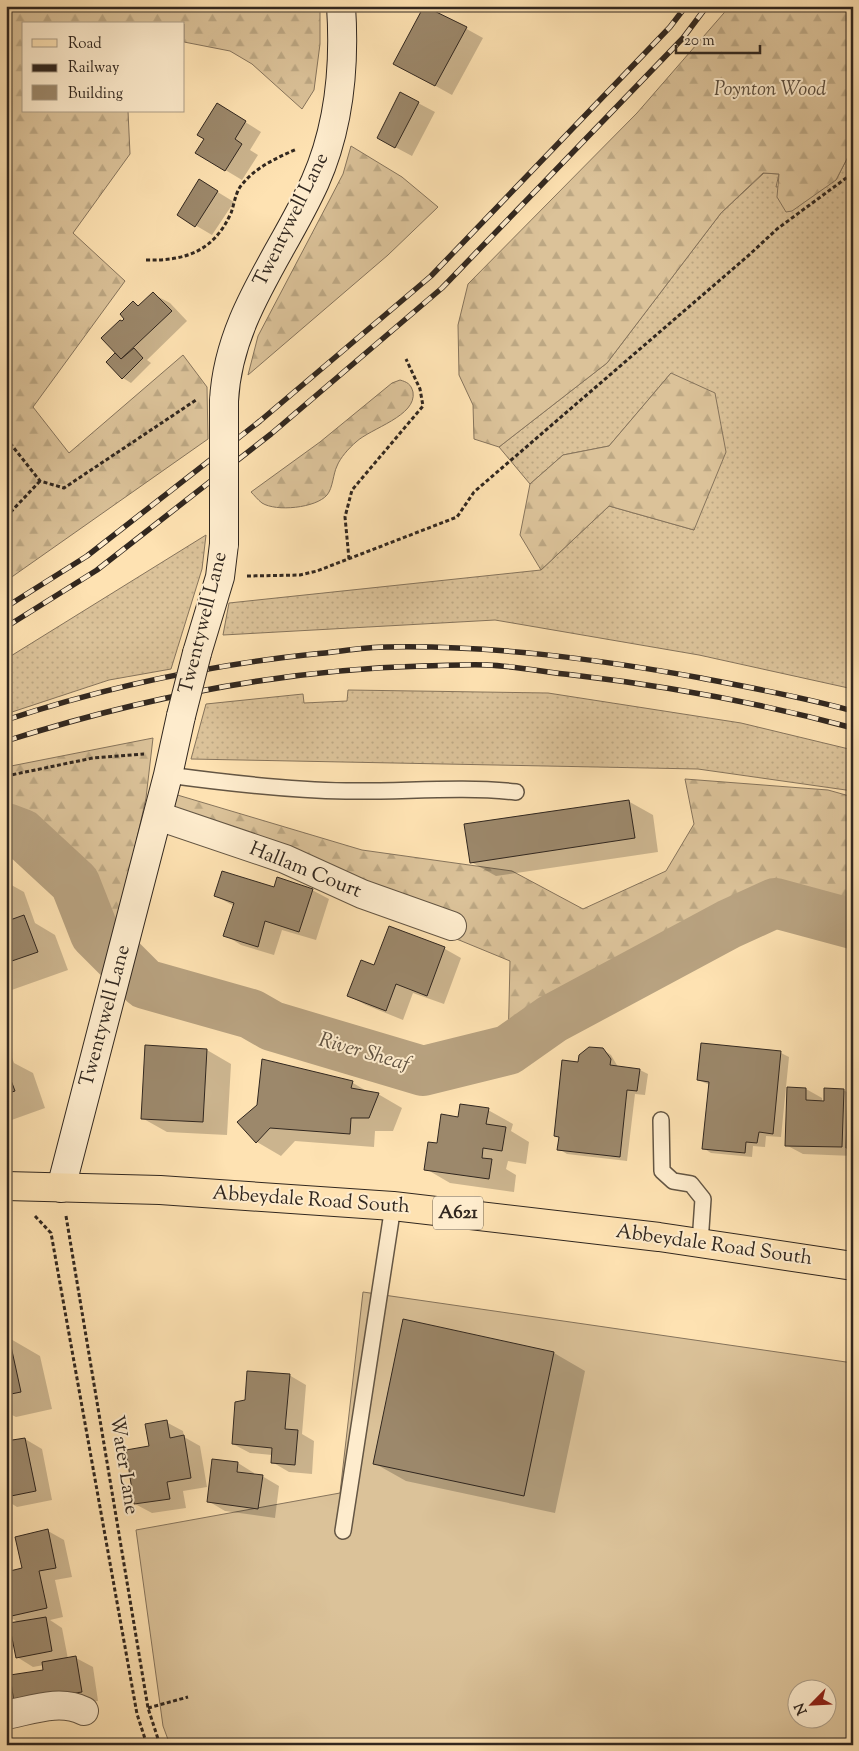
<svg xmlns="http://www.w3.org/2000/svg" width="859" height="1751" font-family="'Sorts Mill Goudy',serif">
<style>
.grass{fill:url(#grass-dots);stroke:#86745c}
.forest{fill:url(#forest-firs);stroke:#86745c}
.garden{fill:#dbc299;stroke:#86745c;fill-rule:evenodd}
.shadow{fill:#0003}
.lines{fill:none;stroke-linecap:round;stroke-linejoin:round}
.river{stroke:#b8a280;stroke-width:50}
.building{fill:#9c886b;stroke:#31271f}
.lane-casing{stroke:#645644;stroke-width:18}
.street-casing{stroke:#645644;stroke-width:30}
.secondary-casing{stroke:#31271f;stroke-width:30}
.primary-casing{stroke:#31271f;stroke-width:30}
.path{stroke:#31271f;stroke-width:3;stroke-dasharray:4 2.5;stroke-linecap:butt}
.lane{stroke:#feeccd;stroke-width:15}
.street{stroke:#feeccd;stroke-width:28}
.secondary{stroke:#feeccd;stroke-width:28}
.primary{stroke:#fee2b2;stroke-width:28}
.rail-casing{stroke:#31271f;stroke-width:5.5}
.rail{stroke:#feeccd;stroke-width:4;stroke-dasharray:11;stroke-linecap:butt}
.secondary-bridge-casing{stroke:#31271f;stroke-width:30;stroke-linecap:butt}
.secondary-bridge{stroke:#feeccd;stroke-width:28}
.labels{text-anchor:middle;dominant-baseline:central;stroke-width:4;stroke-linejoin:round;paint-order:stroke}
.shield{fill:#feeccd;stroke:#6e6253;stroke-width:1}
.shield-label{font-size:19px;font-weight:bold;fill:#31271f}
.park-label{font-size:20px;font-style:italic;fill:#5c4e3e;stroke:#feeccd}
.street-label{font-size:20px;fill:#31271f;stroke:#feeccd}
.water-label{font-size:21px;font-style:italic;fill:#605241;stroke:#feeccd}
</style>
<defs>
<pattern id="grass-dots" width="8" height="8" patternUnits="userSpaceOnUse" patternTransform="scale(1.25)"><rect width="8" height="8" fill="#dbc299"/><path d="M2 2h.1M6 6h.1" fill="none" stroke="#bca783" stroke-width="1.8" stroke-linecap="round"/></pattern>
<pattern id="forest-firs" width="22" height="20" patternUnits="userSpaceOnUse" patternTransform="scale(1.25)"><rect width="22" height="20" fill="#dbc299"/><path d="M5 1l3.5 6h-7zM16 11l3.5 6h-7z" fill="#bca783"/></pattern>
</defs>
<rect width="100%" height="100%" fill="#fee2b2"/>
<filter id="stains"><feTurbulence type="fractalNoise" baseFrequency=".004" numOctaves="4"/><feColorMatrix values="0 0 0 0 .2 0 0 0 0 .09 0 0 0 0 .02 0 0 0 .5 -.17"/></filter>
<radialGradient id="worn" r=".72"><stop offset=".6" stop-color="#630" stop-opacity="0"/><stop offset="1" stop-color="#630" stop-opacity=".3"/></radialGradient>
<!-- grass -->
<path class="grass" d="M853 147V689L699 655 495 620 223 635 229 603 541 570 609 506 694 530 671 373 609 446 563 455 530 484 499 447 607 363 721 213 764 173 779 174 776 187 836 180Z
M206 535 202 569 171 669 109 680 6 714V659Z
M348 690 548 693 741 723 853 750V791L698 769 191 759 206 704 303 694 304 703 347 701Z"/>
<!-- forest -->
<path class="forest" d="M6 6H320V44L314 90 302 109 252 64 230 51 184 42V24H24V111H128L130 154 73 233 125 281 33 407 69 453 183 355 207 387 208 439 6 581Z
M730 6H853V147L836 180 792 211 786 212 777 197 779 174 763 173 721 213 607 363 499 447 474 439 473 405 459 375 458 325 468 284 637 113Z
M351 146 402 177 438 207 388 255 248 375 258 336 329 201 343 174Z
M671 373 715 393 726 452 694 530 609 506 541 570 520 535 530 484 563 455 609 446Z
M400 380C407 382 411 384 413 392 417 416 371 428 356 442 349 448 340 458 337 466 333 474 333 488 327 495 316 508 276 512 262 503 258 500 254 495 251 492L320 442 392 383Z
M153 738 146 798 115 936 95 934 75 883 22 834 6 828V767Z
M685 779 828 790 853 797V924L775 903 552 1019 508 1050 510 961 158 816 164 791 362 850 512 871 583 909 666 871 694 824Z"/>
<!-- garden -->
<path class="garden" d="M363 1292 853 1363V1745H170L163 1726 136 1530 340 1493ZM796 1688H826V1718H796Z"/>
<!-- shadow -->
<path class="shadow" d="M425 6 483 38 452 95 394 63Z
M517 6H533L531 11Z
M418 103 435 112 412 156 395 147Z
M234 115 261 132 250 150 258 155 242 180 197 153Z
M216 191 234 202 212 235 178 215Z
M153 294 170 303 187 321 147 360 151 363 131 383 123 378 107 362 117 353 123 323 134 303 140 306Z
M628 801 653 815 658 852 496 876 471 862Z
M6 882 24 892 35 923 55 935 68 970 6 992Z
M312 890 329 899 316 940 282 930 274 955 241 945 225 935 234 906 216 896Z
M390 927 445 949 461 958 444 1004 413 993 403 1020 366 1005 349 996 375 966Z
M6 1042 14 1063 33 1073 45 1108 6 1122Z
M702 1044 781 1053 789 1057 781 1137 766 1136 765 1147 753 1146 752 1157 711 1153 703 1148 710 1085 698 1080Z
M207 1050 231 1064 227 1135 167 1132 142 1118Z
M603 1050 611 1055 618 1067 640 1070 648 1074 645 1095 635 1094 627 1161 567 1154 559 1149 560 1138 556 1135 579 1063Z
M263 1061 353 1083 370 1093 378 1094 402 1108 393 1131H375L374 1147 295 1141 281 1156 257 1142Z
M806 1089 822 1098V1102L843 1090 849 1093 853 1090V1156L803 1154 786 1145Z
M488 1110 513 1124 511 1131 529 1142 526 1164 508 1161 506 1169 516 1175 514 1192 450 1183 426 1169 438 1144 459 1118Z
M9 1338 40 1356 52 1409 16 1417 6 1412V1339Z
M554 1353 585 1371 555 1513 406 1481 374 1463Z
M289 1375 306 1385 302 1434 314 1441 312 1474 289 1472 272 1462V1455L250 1453 233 1444 246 1401Z
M166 1422 183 1431 184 1437 200 1446 207 1487 183 1491 186 1508 152 1513 135 1504 150 1447Z
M25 1439 42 1449 52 1500 17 1507 6 1500V1443Z
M238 1463 254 1473V1475L262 1476 279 1486 275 1518 225 1511 208 1501Z
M48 1531 64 1540 72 1577 55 1580 63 1617 50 1620 62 1628 68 1659 76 1658 93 1667 98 1701 32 1711 44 1671V1665L33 1667 17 1657 19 1623 8 1616 6 1573 23 1569Z"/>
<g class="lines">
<!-- river -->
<path class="river" d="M6 828 22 834 75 883 95 934 145 984 251 1014 272 1026 423 1071 508 1050 552 1019 729 924 775 903 853 924"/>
</g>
<!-- building -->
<path class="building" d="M424 6 467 27 435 86 393 64Z
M400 92 419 102 395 148 377 138Z
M217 103 246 121 235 139 242 144 225 171 195 153 204 139 197 135Z
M199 179 218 191 195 227 177 215Z
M153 292 172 311 121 359 101 338 120 320 122 321 124 319 120 314 133 301 138 306Z
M134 348 143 358 122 379 106 362 115 353 121 359Z
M629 800 635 838 470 863 464 824Z
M222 871 274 887 277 877 313 889 299 932 265 921 258 947 223 936 234 903 214 896Z
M6 909 10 920 24 915 38 952 6 963Z
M389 926 445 947 427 996 396 984 386 1011 347 996 361 960 374 965Z
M701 1043 781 1051 773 1134 759 1132 757 1143 746 1142 745 1153 702 1149 709 1082 697 1080Z
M145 1045 207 1049 203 1122 141 1119Z
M589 1047 603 1048 611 1059 610 1065 640 1069 637 1091 627 1090 620 1157 557 1150 559 1137 554 1136 562 1060 578 1062 579 1055Z
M262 1059 353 1081 351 1088 379 1093 369 1118H351L350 1134 270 1128 256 1143 237 1122 257 1105Z
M6 1067 15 1091 6 1094Z
M787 1087 806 1088V1100L824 1101V1088L844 1089 842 1147 785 1146Z
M848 1089H853V1148H846Z
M460 1104 489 1108 486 1124 506 1127 502 1151 483 1148 482 1158 492 1159 489 1179 424 1170 428 1142 437 1143 441 1114 458 1117Z
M403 1319 554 1352 524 1496 373 1464Z
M6 1337H9L21 1392 6 1395Z
M247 1371 290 1374 285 1429 298 1430 295 1465 271 1463 272 1448 232 1444 235 1402 245 1400Z
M167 1420 170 1438 184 1435 191 1478 167 1482 170 1499 134 1504 126 1450 149 1446 145 1424Z
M25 1438 36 1491 6 1497V1441Z
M212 1459 238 1462 237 1472 263 1475 258 1509 207 1502Z
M48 1529 56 1568 39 1571 47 1608 7 1617 6 1572 22 1568 15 1537Z
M46 1617 52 1651 16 1658 9 1623Z
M76 1656 82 1692 14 1703 10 1675 43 1670 42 1662Z"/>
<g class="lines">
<!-- lane casing -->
<g class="lane-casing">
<path id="lane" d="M168 775C227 783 286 790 346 791 403 792 460 786 516 792
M661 1120 662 1171 673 1181 691 1184 703 1199 700 1243
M343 1531 393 1206"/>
</g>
<!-- street casing -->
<g class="street-casing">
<path id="street" d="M158 816 285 859 362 894 452 926
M6 1715C32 1710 60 1699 84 1711"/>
</g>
<!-- secondary casing -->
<g class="secondary-casing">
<path id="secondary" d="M224 401C228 318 282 255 315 182 339 128 345 65 341 6
M197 653 220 577 224 544
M61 1188 168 775 181 716"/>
</g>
<!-- primary casing -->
<g class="primary-casing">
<path id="primary" d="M6 1186 160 1190 393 1206 659 1237 853 1266"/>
</g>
<!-- path -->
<path class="path" d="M146 260C186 261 214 251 231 213 234 205 235 195 240 187 254 168 276 158 297 149
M6 438 40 481 64 488 196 400
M6 517 40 481
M349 559 345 517 352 490 423 406 420 389 406 359
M247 576 300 575 317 571 457 517 474 492 749 255 777 229 853 173
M6 776 93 758 144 754
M35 1216 51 1233 137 1714 147 1745
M66 1216 148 1708 160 1745
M148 1708 188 1697"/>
<!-- lane -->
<use href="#lane" class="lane"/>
<!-- street -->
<use href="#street" class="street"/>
<!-- secondary -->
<use href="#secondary" class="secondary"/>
<!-- primary -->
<use href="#primary" class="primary"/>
<!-- rail casing -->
<g class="rail-casing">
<path id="rail" d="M6 607 87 556 260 421 431 276 670 27 686 6
M6 627 97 570 271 434 442 288 683 38 707 6
M6 720C106 687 209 665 314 654 338 652 363 647 387 647 492 645 597 659 701 678 752 688 803 697 853 711
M6 741C141 698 280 670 422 666 443 666 465 664 487 665 515 666 544 672 573 675 667 686 761 703 853 728"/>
</g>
<!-- rail -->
<use href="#rail" class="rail"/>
<!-- secondary-bridge casing -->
<g class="secondary-bridge-casing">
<path id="secondary-bridge" d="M224 544V401
M181 716 197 653"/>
</g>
<!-- secondary-bridge -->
<use href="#secondary-bridge" class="secondary-bridge"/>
</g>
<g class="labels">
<!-- shield labels -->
<rect class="shield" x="433" y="1196.5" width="50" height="33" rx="4"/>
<g class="shield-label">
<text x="458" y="1213">A621</text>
</g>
<!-- park labels -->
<g class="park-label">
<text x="770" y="90">Poynton Wood</text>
</g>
<!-- street labels -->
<g class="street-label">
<text transform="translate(292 220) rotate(-64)">Twentywell Lane</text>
<text transform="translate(204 623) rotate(-76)">Twentywell Lane</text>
<text transform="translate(305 871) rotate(22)">Hallam Court</text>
<text transform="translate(106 1016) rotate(-75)">Twentywell Lane</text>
<text transform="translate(311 1201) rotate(4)">Abbeydale Road South</text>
<text transform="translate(714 1246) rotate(8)">Abbeydale Road South</text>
<text transform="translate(123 1465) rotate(81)">Water Lane</text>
</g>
<!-- water labels -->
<g class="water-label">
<text transform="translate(364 1053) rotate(16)">River Sheaf</text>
</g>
</g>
<!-- margin -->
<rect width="859" height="1751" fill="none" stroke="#fee2b2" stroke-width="25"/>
<rect x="8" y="8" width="844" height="1736" fill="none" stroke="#31271f" stroke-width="2.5"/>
<rect x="12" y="12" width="834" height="1726" fill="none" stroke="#31271f"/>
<!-- legend -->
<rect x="22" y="22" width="162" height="90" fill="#feeccd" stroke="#ac9d87"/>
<rect x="32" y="39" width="25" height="8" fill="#fee2b2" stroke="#ac9d87"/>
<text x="68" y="48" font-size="15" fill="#31271f">Road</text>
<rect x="32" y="64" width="25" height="8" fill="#31271f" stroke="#ac9d87"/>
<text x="68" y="72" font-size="15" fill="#31271f">Railway</text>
<rect x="32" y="85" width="25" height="15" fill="#9c886b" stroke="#ac9d87"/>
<text x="68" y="98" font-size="15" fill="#31271f">Building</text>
<!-- north arrow -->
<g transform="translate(812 1704) rotate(246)"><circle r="24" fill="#feeccd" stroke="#ac9d87"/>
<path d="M0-4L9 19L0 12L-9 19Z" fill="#8f2418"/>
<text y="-8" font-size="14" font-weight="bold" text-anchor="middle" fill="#31271f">N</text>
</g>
<!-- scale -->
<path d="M676 45v8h84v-8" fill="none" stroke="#31271f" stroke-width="2.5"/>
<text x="684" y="45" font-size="15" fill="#31271f" stroke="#feeccd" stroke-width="4" paint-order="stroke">20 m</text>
<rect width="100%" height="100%" filter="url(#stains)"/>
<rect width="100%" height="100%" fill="url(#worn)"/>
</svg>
